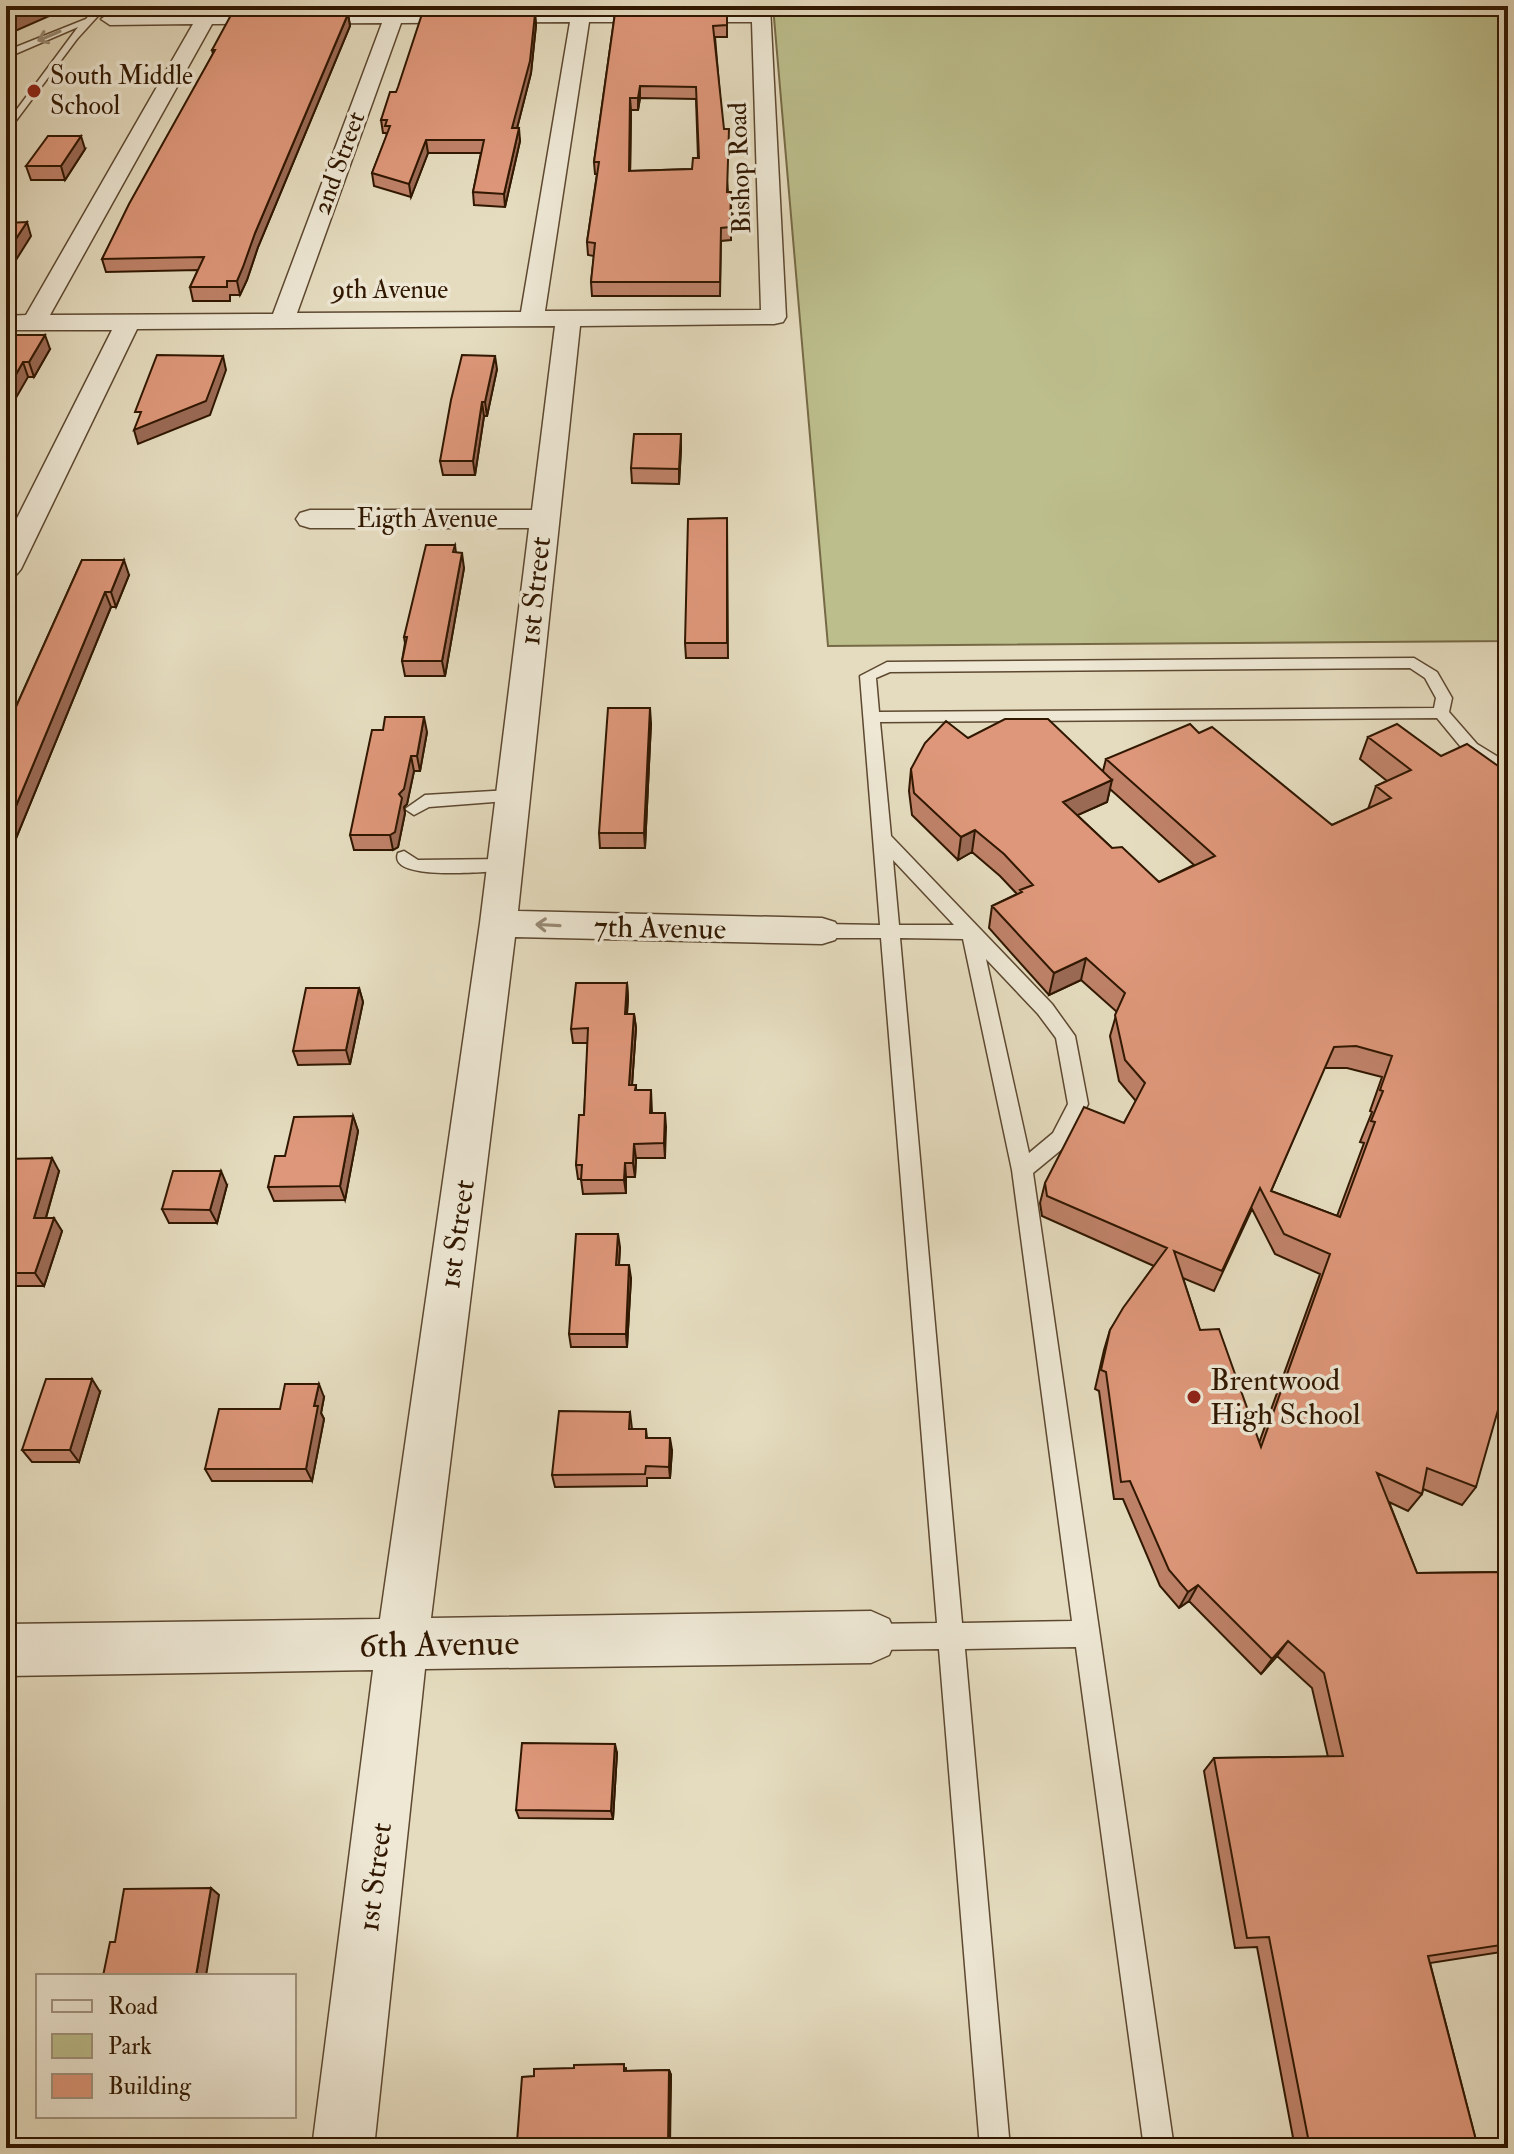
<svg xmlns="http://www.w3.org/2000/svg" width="1514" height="2154" font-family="'IM FELL Double Pica',serif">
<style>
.green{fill:#bcbe8c;stroke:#766a46;stroke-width:2}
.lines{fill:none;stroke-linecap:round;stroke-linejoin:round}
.lane-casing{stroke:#5d4830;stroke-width:3}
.street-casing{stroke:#5d4830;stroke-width:3}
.lane{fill:#eee8d5;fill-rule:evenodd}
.street{fill:#eee8d5;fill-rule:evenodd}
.wall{fill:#bf8269;stroke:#301700;stroke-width:2;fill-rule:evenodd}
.shaded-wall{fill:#9b6a55;stroke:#301700;stroke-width:2}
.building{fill:#de977a;stroke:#301700;stroke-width:2;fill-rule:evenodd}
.oneway{stroke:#988a75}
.poi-dot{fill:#8f2418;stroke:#eee8d5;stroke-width:3}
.labels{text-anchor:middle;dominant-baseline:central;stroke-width:7;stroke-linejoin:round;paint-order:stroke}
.far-poi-label{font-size:26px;fill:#301700;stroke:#eee8d5;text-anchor:start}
.far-street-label{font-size:26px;fill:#301700;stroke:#eee8d5}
.street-label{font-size:30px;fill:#301700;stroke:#eee8d5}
.poi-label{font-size:30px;fill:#301700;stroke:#eee8d5;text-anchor:start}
.near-street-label{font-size:36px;fill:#301700;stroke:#eee8d5}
</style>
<rect width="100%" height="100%" fill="#e5dcbf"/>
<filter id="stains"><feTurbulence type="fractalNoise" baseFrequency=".0025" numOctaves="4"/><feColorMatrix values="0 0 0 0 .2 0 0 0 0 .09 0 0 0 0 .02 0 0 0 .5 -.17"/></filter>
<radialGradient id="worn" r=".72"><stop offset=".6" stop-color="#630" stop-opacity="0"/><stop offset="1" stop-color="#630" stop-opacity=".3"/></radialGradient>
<!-- green -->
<path class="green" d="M773 6H1499L1508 16V641L828 646Z"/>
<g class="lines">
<!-- lane casing -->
<g class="lane-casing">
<path id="lane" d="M97 6H107L77 39 6 134V124L78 27 6 58V51L86 19Z
M1414 658 1437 672 1452 698 1449 712 1477 744 1508 763V776L1465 752 1437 718 880 722 891 836 1052 1004 1075 1036 1088 1104 1067 1145 1033 1173 1174 2148H1144L1076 1647 965 1649 1010 2148H980L939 1649 871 1650 862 1646 858 1637 862 1628 871 1624 937 1623 881 938H822L813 931 822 924 880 925 860 676 887 662ZM1410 668 1425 678 1436 698 1434 708 879 712 876 678 890 672ZM893 860 954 925H899ZM900 938 963 939 1012 1170 1072 1621 962 1623ZM986 959 1038 1014 1056 1038 1068 1104 1053 1133 1029 1153Z
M512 790 518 792 521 796 518 800 429 807 414 815 405 809 425 795Z
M404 851 418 860 505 859 514 865 505 871C487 871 387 882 398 853Z"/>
</g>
<!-- street casing -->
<g class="street-casing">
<path id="street" d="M204 6H222L218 13 387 12 389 6H407L405 12 572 11 573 6H591L590 11H752V6H770L786 317 783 322 774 324 580 326 518 911 822 918 835 922 841 931 835 940 822 944 515 937 431 1618 871 1611 889 1619 897 1637 889 1655 871 1663 425 1669 374 2148H312L373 1670 6 1676V1624L380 1619 480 923 529 528H310L300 525 296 519 300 513 310 510H532L555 326 137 329 21 569 16 575 6 578V540L112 330H6V316L26 315 193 24 110 25 101 19 110 13H200ZM570 22 521 312 297 313 401 23ZM589 22H752L761 310 545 311ZM382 23 273 314 50 315 212 24Z"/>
</g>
<!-- lane -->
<use href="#lane" class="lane"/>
<!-- street -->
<use href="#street" class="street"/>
</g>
<!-- wall -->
<path class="wall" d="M242 6H358L356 9 243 10Z
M429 6H541V8L429 9Z
M617 6H726V8H617Z
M615 13H727V37H715L728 192H731V240L721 241 720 296H592L591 282 594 256 588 255 587 242 597 174H595L594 162ZM640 98 696 99 698 158 692 169 630 171 631 110H638Z
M348 14 350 26 258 247 247 280 240 295H230V301H193L190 287 198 270 106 272 102 259 213 54 212 50Z
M535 14 536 25 531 73 517 128 520 141 505 207 474 205 473 192 481 153H428L411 197 374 186 372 173 387 135 386 133H383L381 120 396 92Z
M85 149 65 180H31L26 166Z
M6 335 50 349 34 377H28Z
M497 369 487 416H484L475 475H443L440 461Z
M681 449 679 484 632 483 631 468Z
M727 518 728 658H686L685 643Z
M455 545 456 553 464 568 445 676H405L402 661 405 643 404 637Z
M82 560 129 575 116 607H111L10 853H6V729Z
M651 723 645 848H600L599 833Z
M427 732 420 771H414L407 804 404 807 405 813 398 847 393 850H354L350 835Z
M1199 733 1332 825 1368 809 1376 786 1387 781 1360 759 1368 737 1441 756 1476 1487 1462 1505 1423 1489 1422 1494 1408 1511 1389 1502 1417 1573 1508 1572V1773H1505L1508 1781V1951L1430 1963 1478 2148H1295L1257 1947 1235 1948 1204 1771 1214 1758 1328 1757 1312 1688 1277 1656 1261 1674 1189 1601 1179 1608 1160 1586 1123 1499H1114L1099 1391 1095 1389 1104 1350 1110 1330 1154 1266 1042 1216 1040 1203 1045 1183 1124 1123 1136 1101 1119 1081 1110 1036 1117 1012 1081 980 1049 995 989 928 992 906 1017 894 1000 876 972 852 958 860 912 815 909 791 911 769 968 738 1103 771 1106 759ZM1110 789 1194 865 1159 882 1112 848 1077 815 1107 802ZM1324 1068H1347L1382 1077 1370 1111 1372 1112 1360 1142 1364 1143 1337 1216 1271 1191ZM1252 1209 1275 1254 1320 1274 1259 1443 1200 1330 1183 1278 1214 1291Z
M627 983 628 998 627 1014H634L636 1028 632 1085H636V1090H651L652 1113H665V1158H636L635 1177H626V1193L583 1194 581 1179H578L576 1165 584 1115 588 1043H573L571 1029Z
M359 988 363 1002 350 1064 298 1065 293 1051Z
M353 1116 358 1131 345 1200 274 1201 268 1187 285 1156Z
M6 1159 59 1171 46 1218 62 1231 44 1286H11L6 1279V1262L9 1252H6Z
M227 1185 217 1223H169L162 1209Z
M620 1247 619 1265 631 1278 627 1347H571L569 1334Z
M100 1392 79 1462H32L22 1450Z
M324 1397 321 1413 324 1419 312 1481H212L205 1469 280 1409Z
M630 1412 632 1429H646L647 1438 672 1450 670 1478H647V1486L555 1487 552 1475Z
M617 1753 613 1819 519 1818 516 1810Z
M626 2068V2071L669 2070 671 2075 670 2147 718 2148H532L531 2145H521L517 2142 534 2076Z"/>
<!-- shaded-wall -->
<path class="shaded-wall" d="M26 6H62L63 10 6 35V14Z
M348 14 350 26 258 247 247 280 240 295 237 281 255 233Z
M535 14 536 25 531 73 514 140 512 128Z
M640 86V98L638 110V98Z
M630 98 631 110 630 184 629 171Z
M519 128 520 141 505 207 504 194Z
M81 136 85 149 65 180 61 166Z
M426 140 428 153 411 197 409 184Z
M27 222 31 236 6 276V254Z
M45 335 50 349 34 377 29 362Z
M223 356 226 370 210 415 138 444 134 430Z
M495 356 497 369 487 416 485 402Z
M23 362 28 377 6 415V392Z
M482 402 484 416 475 475 473 461Z
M681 434V449L679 484V469Z
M462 553 464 568 445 676 442 661Z
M124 560 129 575 116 607 111 592Z
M105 592 111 607 10 853 6 845V830Z
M650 708 651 723 645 848 644 833Z
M424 717 427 732 420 771 417 756Z
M411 756 414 771 407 804 404 807 405 813 398 847 393 850 390 835 399 794Z
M1112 780 1107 802 1058 824 1063 802Z
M975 830 972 852 958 860 961 837Z
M1086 958 1081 980 1049 995 1054 973Z
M627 983 628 998 626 1028 625 1014Z
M359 988 363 1002 350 1064 346 1050Z
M634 1014 636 1028 631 1099 629 1085Z
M665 1113 666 1127 665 1158 664 1143Z
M353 1116 358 1131 345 1200 340 1186Z
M634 1144 636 1158 635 1177 633 1163Z
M52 1158 59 1171 42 1231 34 1218Z
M625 1163 626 1177V1193L624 1180Z
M221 1171 227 1185 217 1223 210 1210Z
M54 1218 62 1231 44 1286 35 1273Z
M618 1234 620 1247 618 1279 616 1265Z
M629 1265 631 1278 627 1347 626 1334Z
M92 1379 100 1392 79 1462 70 1450Z
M319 1384 324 1397 321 1413 324 1419 312 1481 306 1469 314 1406Z
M670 1438 672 1450 670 1478 669 1467Z
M1198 1585 1189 1601 1179 1608 1188 1592Z
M1288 1641 1277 1656 1261 1674 1272 1659Z
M615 1744 617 1753 613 1819 611 1811Z
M211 1888 219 1895 206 1976H196Z
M669 2070 671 2075 669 2148Z"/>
<!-- building -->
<path class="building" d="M6 6H26L6 14Z
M615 13H727V25L713 26 724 129H729L727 192H731L730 227 721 228 720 282H591L595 243 587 242 599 162H594ZM640 86 696 87 699 158H693L692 169 629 171 630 98H638Z
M348 14 255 233 243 267 237 281H227V287H190L204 257 102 259 129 204 215 50H212L231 15Z
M422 14H535L530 61 512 128H519L504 194 473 192 484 140H426L409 184 372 173 390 126H385L387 120H381L390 92H396L398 87Z
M48 136H81L61 166H26Z
M27 222 6 254V223Z
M6 335H45L29 362H23L6 392Z
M157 355 223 356 206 401 134 430 141 412H135Z
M462 355 495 356 485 402H482L473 461H440L451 400Z
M634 434H681L679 469 631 468Z
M727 518V643H685L688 519Z
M426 545H455L453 552 462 553 442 661H402L407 637H404Z
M82 560H124L111 592H105L6 830V729Z
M608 708H650L644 833H599Z
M385 717H424L417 756H411L404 789 399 794 402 798 395 832 390 835H350L372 730H383Z
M1005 719H1048L1112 780 1063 802 1112 848 1122 847 1159 882 1215 856 1106 759 1190 724 1199 733 1212 727 1332 825 1391 798 1376 786 1411 770 1368 737 1397 724 1441 756 1467 744 1508 773V778L1506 779 1508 780V1375L1476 1487 1427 1468 1422 1494 1377 1473 1417 1573 1508 1572V1760H1500L1508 1781V1944L1428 1956 1478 2148H1310L1269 1937 1247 1938 1214 1758 1343 1756 1324 1673 1288 1641 1272 1659 1198 1585 1188 1592 1169 1570 1130 1481 1121 1482 1106 1372 1101 1370 1110 1330 1123 1308 1167 1248 1047 1196 1045 1183 1084 1107 1124 1123 1145 1083 1125 1060 1115 1015 1125 993 1086 958 1054 973 992 906 1022 892 1020 890 1033 885 1004 854 975 830 961 837 914 793 911 769 925 743 946 721 968 738ZM1356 1046 1392 1056 1380 1090 1383 1091 1371 1121 1375 1122 1340 1217 1271 1191 1334 1047ZM1260 1188 1284 1234 1330 1254 1261 1447 1219 1329 1200 1330 1174 1251 1222 1271Z
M576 983H627L625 1014H634L629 1085H636L635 1090H651L650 1113H665L664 1143 634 1144 633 1163H625L624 1180H581L582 1165H576L579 1115H584L588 1028 571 1029Z
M306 988H359L346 1050 293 1051Z
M353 1116 340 1186 268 1187 275 1156H285L294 1117Z
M52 1158 34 1218H54L35 1273H6V1262L14 1239H6V1159Z
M173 1171H221L210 1210 162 1209Z
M576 1234H618L616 1265H629L626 1334H569Z
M46 1379H92L70 1450H22Z
M285 1384H319L314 1406H318L306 1469H205L219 1409H280Z
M559 1411 630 1412 629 1429H646V1438H670L669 1467 646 1466 645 1474 552 1475Z
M522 1743 615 1744 611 1811 516 1810Z
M211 1888 196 1976H103L110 1942H115L124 1889Z
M624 2064V2071L669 2070 668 2147 718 2145V2148L531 2147 532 2141 517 2142 522 2077 534 2076V2069L574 2068V2065Z"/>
<!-- one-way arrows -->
<defs><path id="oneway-shaft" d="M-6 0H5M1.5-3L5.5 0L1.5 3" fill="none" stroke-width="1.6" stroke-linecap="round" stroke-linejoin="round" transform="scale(2)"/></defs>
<g class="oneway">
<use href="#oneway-shaft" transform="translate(49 36) rotate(157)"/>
<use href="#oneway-shaft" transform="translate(548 925) rotate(-177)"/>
</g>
<!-- markers -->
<g class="poi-dot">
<circle cx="34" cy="91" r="8"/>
<circle cx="1194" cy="1397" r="8"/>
</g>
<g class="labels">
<!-- far-poi labels -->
<g class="far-poi-label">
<text x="50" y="76">South Middle<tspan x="50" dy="30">School</tspan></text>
</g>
<!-- far-street labels -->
<g class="far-street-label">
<text transform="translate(339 163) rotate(-70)">2nd Street</text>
<text transform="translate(740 168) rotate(-92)">Bishop Road</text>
<text x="390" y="290">9th Avenue</text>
<text x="427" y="519">Eigth Avenue</text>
</g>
<!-- street labels -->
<g class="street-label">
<text transform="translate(535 591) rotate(-84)">1st Street</text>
<text transform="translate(660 928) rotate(1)">7th Avenue</text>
<text transform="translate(457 1234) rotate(-82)">1st Street</text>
<text transform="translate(375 1877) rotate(-83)">1st Street</text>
</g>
<!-- poi labels -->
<g class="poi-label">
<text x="1210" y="1380">Brentwood<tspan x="1210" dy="34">High School</tspan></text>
</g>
<!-- near-street labels -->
<g class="near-street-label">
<text transform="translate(439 1644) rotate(-1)">6th Avenue</text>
</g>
</g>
<!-- margin -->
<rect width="1514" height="2154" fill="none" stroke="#e5dcbf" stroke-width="32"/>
<rect x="8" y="8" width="1498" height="2138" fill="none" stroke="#301700" stroke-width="4"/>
<rect x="16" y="16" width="1482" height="2122" fill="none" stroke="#301700" stroke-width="2"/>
<!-- legend -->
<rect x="36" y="1974" width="260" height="144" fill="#eee8d5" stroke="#a29480" stroke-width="2"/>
<rect x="52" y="2000" width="40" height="12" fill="#eee8d5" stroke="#a29480" stroke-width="2"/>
<text x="108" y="2014" font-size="24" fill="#301700">Road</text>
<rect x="52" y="2034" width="40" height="24" fill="#bcbe8c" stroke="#a29480" stroke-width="2"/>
<text x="108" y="2054" font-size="24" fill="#301700">Park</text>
<rect x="52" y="2074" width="40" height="24" fill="#de977a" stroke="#a29480" stroke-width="2"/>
<text x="108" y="2094" font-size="24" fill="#301700">Building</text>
<rect width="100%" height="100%" filter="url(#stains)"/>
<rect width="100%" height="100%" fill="url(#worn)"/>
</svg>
